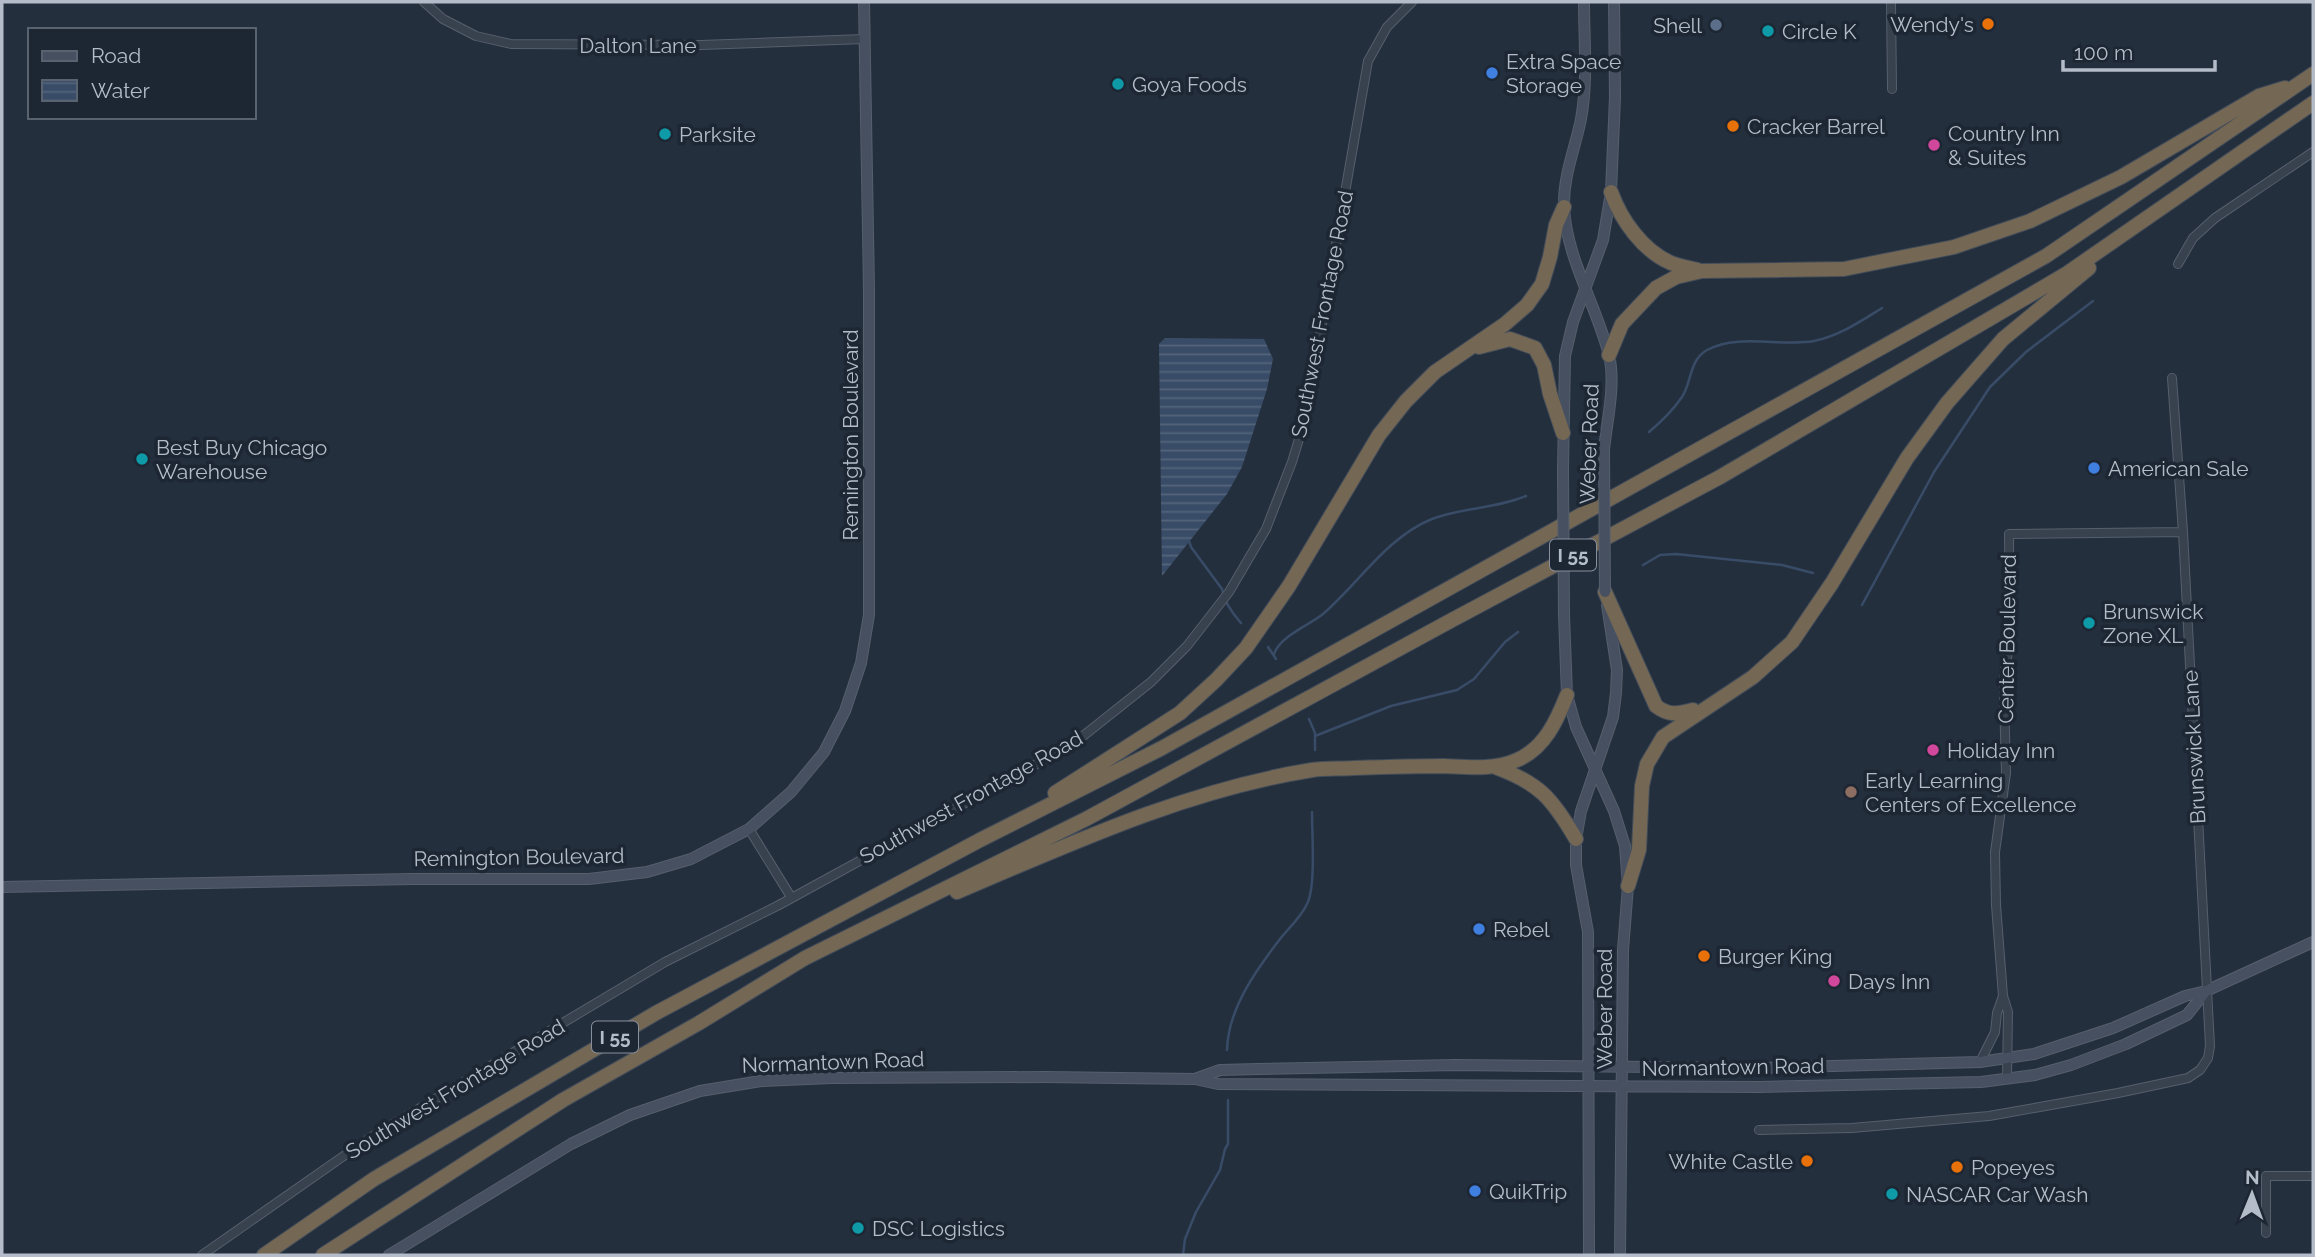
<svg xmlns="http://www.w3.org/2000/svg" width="2315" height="1257" font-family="Raleway,sans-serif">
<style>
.water{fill:url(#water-rules)}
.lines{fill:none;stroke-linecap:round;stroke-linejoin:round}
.stream{stroke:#394c67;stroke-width:2.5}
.street-casing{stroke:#565f6c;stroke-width:10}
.secondary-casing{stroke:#565f6c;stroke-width:12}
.highway-casing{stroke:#434c59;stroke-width:16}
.street{stroke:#38414e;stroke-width:8}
.secondary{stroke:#465061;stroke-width:10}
.highway{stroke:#746855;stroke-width:14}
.secondary-bridge-casing{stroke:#565f6c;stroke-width:12;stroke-linecap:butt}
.secondary-bridge{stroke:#465061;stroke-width:10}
.food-dot{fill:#e8710a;stroke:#1d2633;stroke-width:2.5}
.service-dot{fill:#5c6f8a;stroke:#1d2633;stroke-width:2.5}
.culture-dot{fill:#0f9aa8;stroke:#1d2633;stroke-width:2.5}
.shop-dot{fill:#3f7fe0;stroke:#1d2633;stroke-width:2.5}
.hotel-dot{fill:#d1479c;stroke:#1d2633;stroke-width:2.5}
.education-dot{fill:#8d6e63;stroke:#1d2633;stroke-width:2.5}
.labels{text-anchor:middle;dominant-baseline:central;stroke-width:7;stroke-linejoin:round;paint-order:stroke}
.shield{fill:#1d2633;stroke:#878f9c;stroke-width:2}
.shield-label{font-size:19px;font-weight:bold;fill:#b4bcc9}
.poi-label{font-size:21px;fill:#b4bcc9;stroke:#1d2633;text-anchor:start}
.street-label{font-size:21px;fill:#b4bcc9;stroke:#1d2633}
</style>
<defs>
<pattern id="water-rules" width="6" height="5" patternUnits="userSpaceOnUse" patternTransform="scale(1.75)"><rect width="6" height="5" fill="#394c67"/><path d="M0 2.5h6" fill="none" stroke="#53647b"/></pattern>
</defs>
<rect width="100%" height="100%" fill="#242f3e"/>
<!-- water -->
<path class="water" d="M1165 338 1264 339 1273 359 1267 389 1242 467 1227 494 1162 576 1159 344Z"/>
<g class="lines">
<!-- stream -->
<path class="stream" d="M1649 432C1661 422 1673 410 1682 397 1692 382 1689 360 1707 350 1739 333 1780 347 1814 341 1839 336 1861 321 1882 308
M1189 541 1191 547 1222 589C1224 601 1233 614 1241 623
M1643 565 1660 555 1676 554 1782 565 1813 573
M1862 605 1934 472 1990 387 2026 352 2093 301
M1268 647 1276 659
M1274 654C1280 636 1308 626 1323 614 1359 583 1387 537 1432 519 1463 507 1496 509 1526 496
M1309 719 1315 733V750
M1315 736 1391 706 1457 690 1474 679 1505 642 1518 632
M1227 1050C1228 1009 1256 970 1280 939 1289 928 1301 917 1307 904 1316 886 1312 835 1312 812
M1183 1255 1185 1239 1196 1212 1220 1170 1225 1149 1228 1144V1100"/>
<!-- street casing -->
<g class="street-casing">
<path id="street" d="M424 2 443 19 476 36 511 44 701 45 864 39
M1891 2 1892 89
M2178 264 2193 238 2215 218 2313 152
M749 829 791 897
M1980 1062 1995 1032 1997 1013 2003 996
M2007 1079 2008 1012 2003 996 1996 905 1995 852 2006 773 2004 694 2005 668 2010 641 2009 534 2183 532
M1759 1130 1852 1128 1989 1116 2118 1093 2188 1078 2200 1070 2208 1058 2210 1046 2183 532 2172 378
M2266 1233V1176H2313
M202 1255 368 1139 665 962 779 905 1073 744 1151 682 1187 646 1229 592 1266 529 1292 462 1306 416 1368 61 1387 27 1412 2"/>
</g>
<!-- secondary casing -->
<g class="secondary-casing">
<path id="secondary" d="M1584 2C1584 40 1588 81 1581 119 1575 149 1563 176 1564 207 1566 257 1597 307 1609 355 1616 385 1607 419 1604 450
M1563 470 1565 356 1573 322 1603 240 1611 192 1615 97 1614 2
M1564 615 1567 695 1576 727 1614 811 1625 846 1628 886 1623 950 1620 1255
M2 887 412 879H589L647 872 691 859 749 829 791 792 824 752 845 711 861 663 869 615V290L864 2
M1195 1079 1220 1070 1258 1069 1456 1065 1759 1068 1980 1062 2034 1054 2113 1028 2185 996 2206 991 2313 942
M389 1255 571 1144 630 1115 700 1091 761 1081 831 1078 1044 1077 1195 1079 1218 1084 1759 1087 1981 1082 2035 1075 2071 1065 2126 1044 2187 1015 2206 991
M1589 1255 1588 932 1576 865V839L1581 811 1613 717 1616 693 1617 670 1607 605"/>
</g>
<!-- highway casing -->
<g class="highway-casing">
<path id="highway" d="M1611 192C1621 220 1643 251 1671 263 1679 266 1689 268 1698 270
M1479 347 1510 339 1535 348 1544 365 1550 394 1563 433
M1609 355 1622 324 1656 288 1676 277 1702 271 1844 269 1954 247 2030 221 2121 177 2259 96 2285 88
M1605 592 1656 706C1669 716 1678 714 1693 710
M1495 767C1539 783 1552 798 1576 839
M1055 793 1180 713 1216 680 1246 648 1289 586 1379 435 1406 401 1435 372 1505 324 1527 305 1542 284 1550 257 1556 225 1564 207
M1628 886 1639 850 1642 786 1647 764 1663 737 1753 677 1792 642 1832 583 1907 458 1947 403 2003 339 2089 268
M957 892C1072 843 1187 790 1312 770 1326 768 1340 769 1354 768 1384 767 1414 766 1444 766 1468 767 1495 770 1517 760 1545 748 1557 720 1567 695
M264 1255 374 1179 656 1013 980 840 1162 748 2046 256 2313 74
M323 1255 563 1100 699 1023 805 958 1086 819 1452 620 1720 477 2066 274 2313 103"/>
</g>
<!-- street -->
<use href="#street" class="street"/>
<!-- secondary -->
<use href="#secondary" class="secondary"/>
<!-- highway -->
<use href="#highway" class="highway"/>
<!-- secondary-bridge casing -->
<g class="secondary-bridge-casing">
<path id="secondary-bridge" d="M1604 450 1605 592
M1563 470 1564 615"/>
</g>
<!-- secondary-bridge -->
<use href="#secondary-bridge" class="secondary-bridge"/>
</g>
<!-- markers -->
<g class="food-dot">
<circle cx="1988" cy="24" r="7"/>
<circle cx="1733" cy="126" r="7"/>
<circle cx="1704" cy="956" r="7"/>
<circle cx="1807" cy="1161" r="7"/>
<circle cx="1957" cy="1167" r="7"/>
</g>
<circle class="service-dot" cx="1716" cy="25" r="7"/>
<g class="culture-dot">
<circle cx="1768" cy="31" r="7"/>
<circle cx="1118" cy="84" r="7"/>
<circle cx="665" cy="134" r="7"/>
<circle cx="142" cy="459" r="7"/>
<circle cx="2089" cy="623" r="7"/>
<circle cx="1892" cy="1194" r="7"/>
<circle cx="858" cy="1228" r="7"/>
</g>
<g class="shop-dot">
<circle cx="1492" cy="73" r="7"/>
<circle cx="2094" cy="468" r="7"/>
<circle cx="1479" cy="929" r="7"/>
<circle cx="1475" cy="1191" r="7"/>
</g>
<g class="hotel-dot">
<circle cx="1934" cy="145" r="7"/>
<circle cx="1933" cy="750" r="7"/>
<circle cx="1834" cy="981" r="7"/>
</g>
<circle class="education-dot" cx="1851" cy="792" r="7"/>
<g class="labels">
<!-- shield labels -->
<g class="shield">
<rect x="1550" y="539.5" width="46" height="31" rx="5"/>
<rect x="592" y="1021.5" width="46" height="31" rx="5"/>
</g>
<g class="shield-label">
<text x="1573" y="555">I 55</text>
<text x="615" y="1037">I 55</text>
</g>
<!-- poi labels -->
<g class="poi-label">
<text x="1974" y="24" text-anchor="end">Wendy's</text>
<text x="1702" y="25" text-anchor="end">Shell</text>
<text x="1782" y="31">Circle K</text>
<text x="1506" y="61">Extra Space<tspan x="1506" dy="24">Storage</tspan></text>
<text x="1132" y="84">Goya Foods</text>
<text x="1747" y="126">Cracker Barrel</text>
<text x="1948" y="133">Country Inn<tspan x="1948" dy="24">&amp; Suites</tspan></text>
<text x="679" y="134">Parksite</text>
<text x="156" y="447">Best Buy Chicago<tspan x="156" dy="24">Warehouse</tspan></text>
<text x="2108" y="468">American Sale</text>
<text x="2103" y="611">Brunswick<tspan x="2103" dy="24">Zone XL</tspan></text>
<text x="1947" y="750">Holiday Inn</text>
<text x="1865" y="780">Early Learning<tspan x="1865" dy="24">Centers of Excellence</tspan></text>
<text x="1493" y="929">Rebel</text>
<text x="1718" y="956">Burger King</text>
<text x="1848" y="981">Days Inn</text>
<text x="1793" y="1161" text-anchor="end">White Castle</text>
<text x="1971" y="1167">Popeyes</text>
<text x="1489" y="1191">QuikTrip</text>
<text x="1906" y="1194">NASCAR Car Wash</text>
<text x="872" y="1228">DSC Logistics</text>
</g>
<!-- street labels -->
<g class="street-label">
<text x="638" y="45">Dalton Lane</text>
<text transform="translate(1322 314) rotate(-79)">Southwest Frontage Road</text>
<text transform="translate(850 435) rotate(-90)">Remington Boulevard</text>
<text transform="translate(1589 444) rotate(-88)">Weber Road</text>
<text transform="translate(2007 639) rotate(-89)">Center Boulevard</text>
<text transform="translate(2194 747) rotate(-93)">Brunswick Lane</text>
<text transform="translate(971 797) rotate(-29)">Southwest Frontage Road</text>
<text transform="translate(519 857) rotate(-1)">Remington Boulevard</text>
<text transform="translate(1604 1009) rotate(-90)">Weber Road</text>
<text transform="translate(833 1062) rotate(-2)">Normantown Road</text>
<text transform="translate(1733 1067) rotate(-1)">Normantown Road</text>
<text transform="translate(455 1089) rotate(-31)">Southwest Frontage Road</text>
</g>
</g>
<!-- border -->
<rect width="2315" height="1257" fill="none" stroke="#b4bcc9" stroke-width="7"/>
<!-- legend -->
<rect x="28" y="28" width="228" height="91" fill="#1d2633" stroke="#59626f" stroke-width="2"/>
<rect x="42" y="51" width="35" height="10" fill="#465061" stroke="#59626f" stroke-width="2"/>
<text x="91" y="63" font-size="21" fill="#b4bcc9">Road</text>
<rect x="42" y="80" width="35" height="21" fill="url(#water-rules)" stroke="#59626f" stroke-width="2"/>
<text x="91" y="98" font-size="21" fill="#b4bcc9">Water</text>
<!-- north arrow -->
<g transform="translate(2252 1194) rotate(1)" stroke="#1d2633" stroke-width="5" paint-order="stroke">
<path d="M0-5L12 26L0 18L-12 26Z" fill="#b4bcc9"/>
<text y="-10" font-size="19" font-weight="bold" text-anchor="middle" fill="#b4bcc9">N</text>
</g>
<!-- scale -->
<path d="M2063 60v10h152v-10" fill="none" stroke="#b4bcc9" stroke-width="3.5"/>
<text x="2074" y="60" font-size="21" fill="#b4bcc9" stroke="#1d2633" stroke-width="5" paint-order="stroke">100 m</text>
</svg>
